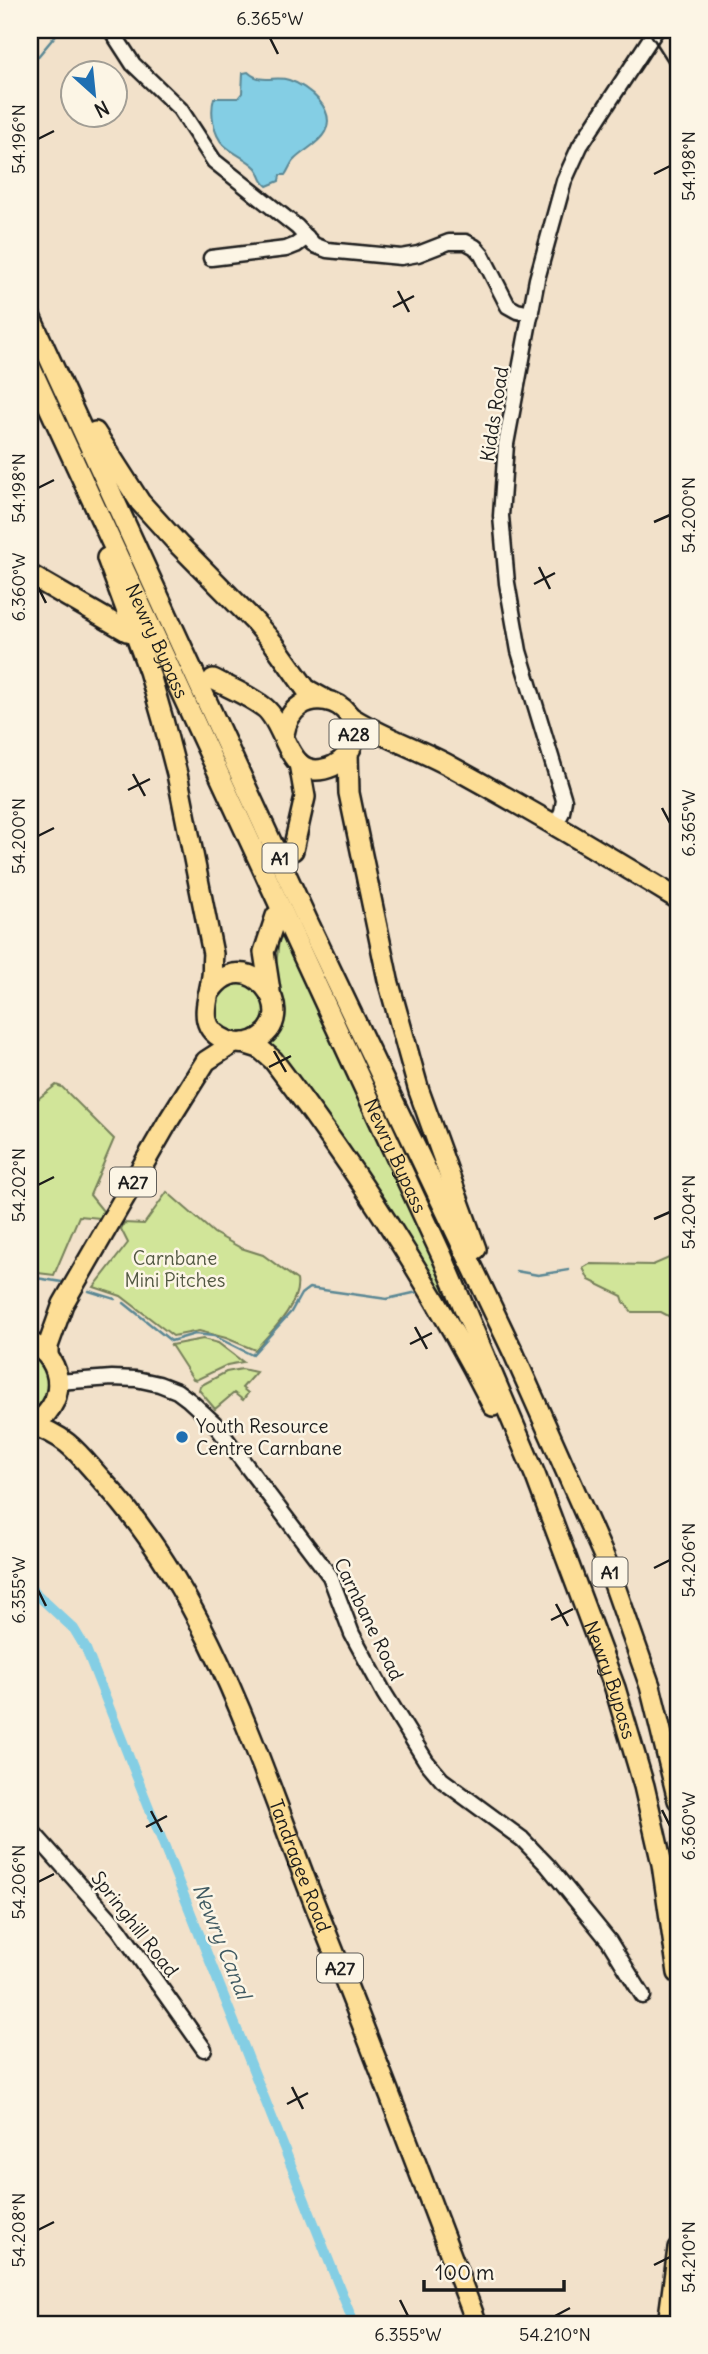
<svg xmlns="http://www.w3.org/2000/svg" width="708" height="2354" font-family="Delius,sans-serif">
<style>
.green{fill:#d1e599;stroke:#76805a;stroke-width:2}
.water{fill:#84cee4;stroke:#5a8794;stroke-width:2}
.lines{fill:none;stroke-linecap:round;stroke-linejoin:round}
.stream{stroke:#5a8794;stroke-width:2.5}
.canal{stroke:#84cee4;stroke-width:10}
.minor-casing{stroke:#1c1c1c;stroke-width:19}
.highway-casing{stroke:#1c1c1c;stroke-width:24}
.minor{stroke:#fcf5e5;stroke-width:14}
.highway{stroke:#fdde96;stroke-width:19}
.rail{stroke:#1c1c1c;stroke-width:2.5}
.ticks{fill:none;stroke:#1c1c1c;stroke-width:2.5}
.poi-dot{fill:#1f6fb2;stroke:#fcf5e5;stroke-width:2.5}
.labels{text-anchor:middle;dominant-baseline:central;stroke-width:5;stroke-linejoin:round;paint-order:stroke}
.shield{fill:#fcf5e5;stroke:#5f5d58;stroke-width:2}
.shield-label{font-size:18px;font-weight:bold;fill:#1c1c1c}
.street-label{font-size:19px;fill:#1c1c1c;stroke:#fcf5e5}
.park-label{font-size:19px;fill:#525842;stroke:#fcf5e5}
.poi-label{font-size:19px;fill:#1c1c1c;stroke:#fcf5e5;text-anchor:start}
.water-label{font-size:21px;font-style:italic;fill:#405a62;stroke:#fcf5e5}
.neatline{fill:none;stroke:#1c1c1c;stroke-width:2.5}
.ticks-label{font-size:18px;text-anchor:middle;fill:#1c1c1c}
</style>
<rect width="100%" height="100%" fill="#f2e1ca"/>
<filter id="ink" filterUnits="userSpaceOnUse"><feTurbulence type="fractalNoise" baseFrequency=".0143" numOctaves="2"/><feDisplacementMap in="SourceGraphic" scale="14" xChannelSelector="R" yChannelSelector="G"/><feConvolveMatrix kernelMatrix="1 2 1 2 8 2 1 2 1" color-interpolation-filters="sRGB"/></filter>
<g filter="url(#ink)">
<!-- green -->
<path class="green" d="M280 931 433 1259 479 1364 269 1043 284 1021 285 1003 275 975Z
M237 982C257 985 277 1011 258 1029 254 1033 248 1036 243 1038L217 1030 210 1004 220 988Z
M56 1085 62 1087 114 1139 90 1195 103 1211 100 1218 79 1216 54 1275 30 1272V1105Z
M167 1192 214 1233 241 1248 263 1255 297 1280C301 1304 270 1333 255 1350L226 1338 199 1331 173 1336 121 1296 94 1287 128 1243 121 1229 124 1223 144 1224Z
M678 1254V1321L661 1312H632L624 1302 622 1296 589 1280 583 1268 590 1264 653 1265Z
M203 1339 218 1343 243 1362 227 1365 196 1380 193 1379 171 1345Z
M30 1351C45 1361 55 1382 46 1400 43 1406 34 1412 30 1416Z
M242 1369 256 1372 242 1388 248 1393 243 1400 234 1393 215 1409 199 1390 200 1386 226 1372Z"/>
<!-- water -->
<path class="water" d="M248 72C262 85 274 75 289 80 308 86 337 110 325 132 318 145 303 150 293 161 290 165 288 171 285 175H280L279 181 267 186C260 181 261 174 256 168 247 158 233 154 224 145 213 135 210 112 214 98H238L242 93 243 73Z"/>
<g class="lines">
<!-- stream -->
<path class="stream" d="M30 66 60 30
M516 1271 538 1275 569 1270
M30 1277 62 1282
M89 1291 115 1299
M124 1303 171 1341 195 1334 214 1336 252 1355 291 1312 301 1294 309 1288 387 1299 422 1291"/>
<!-- canal -->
<path class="canal" d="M30 1588 74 1629 86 1649 354 2324"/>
<!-- minor casing -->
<g class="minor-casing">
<path id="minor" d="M111 30 133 64 180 109 214 161 297 227 314 245 327 250 401 257 418 254 449 242H466L475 247 482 255 508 306 517 311 531 314
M211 258 286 249 296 245 307 237
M555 826 562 812 564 800 519 651 507 583 501 516 506 444 537 279 564 181 580 146 656 30
M58 1382 112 1378 136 1379 159 1384 177 1391 189 1400 214 1423 330 1576 352 1634 384 1693 426 1761 442 1780 522 1839 548 1866 609 1941 643 1996
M30 1829 119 1929 204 2049"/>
</g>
<!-- highway casing -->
<g class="highway-casing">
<g id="highway">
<path d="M30 316 308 922 514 1354 606 1561 650 1686 678 1800"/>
<path id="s1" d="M30 366 442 1256 536 1477 615 1688 644 1786 662 1864 678 1973"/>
<path d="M95 432 140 502 179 545 254 621 274 644 306 689 324 699"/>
<path d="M107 558 149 671 163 720 177 774 213 954C212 961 213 969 212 976 209 1001 194 1028 228 1041 236 1044 246 1044 254 1041 308 1017 244 935 208 995"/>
<path d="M30 575 127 631"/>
<path d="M213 679C230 688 250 696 265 708 288 727 287 786 333 766 343 761 350 753 353 742 364 697 293 679 284 734"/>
<path d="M349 716C381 737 417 748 450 766 527 808 603 853 678 899"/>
<path d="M348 753 349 793 388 980 419 1091 476 1249"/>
<path d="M293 850 305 797 299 763"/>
<path d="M270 991 264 952 276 916"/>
<path d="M243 1043 259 1048 273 1060C356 1169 431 1284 493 1406"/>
<path d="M30 1342C67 1361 67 1407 30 1426"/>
<path d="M48 1355V1346L63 1304 169 1120 206 1061 234 1043"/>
<path id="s2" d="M32 1425C67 1436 78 1453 101 1479 215 1602 260 1768 321 1920 375 2054 426 2189 477 2324"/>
<path d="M668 2324 678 2249"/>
</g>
</g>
<!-- minor -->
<use href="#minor" class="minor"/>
<!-- highway -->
<use href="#highway" class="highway"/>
<!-- rail -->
<path class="rail" d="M648 30 678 77"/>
</g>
</g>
<!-- ticks -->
<path class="ticks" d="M270 38 278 54M38 139 54 131M654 174 670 166M398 291 409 312M393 307 414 296M38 488 54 480M654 522 670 515M539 567 550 589M534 584 555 573M38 587 46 603M133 774 145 796M128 790 150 779M662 808 670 823M38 836 54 828M274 1051 286 1072M269 1067 291 1056M38 1185 54 1177M654 1219 670 1212M415 1327 427 1349M410 1344 432 1333M654 1568 670 1560M38 1590 46 1606M556 1604 568 1626M551 1620 573 1609M662 1810 670 1826M151 1811 162 1832M146 1827 167 1816M38 1882 54 1874M292 2087 303 2109M287 2104 308 2093M38 2230 54 2222M654 2265 670 2257M400 2300 408 2316M555 2316 570 2308"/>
<!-- markers -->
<circle class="poi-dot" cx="182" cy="1437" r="7"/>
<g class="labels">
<!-- shield labels -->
<g class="shield">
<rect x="329.5" y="719.5" width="49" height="29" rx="5"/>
<rect x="262.5" y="843.5" width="35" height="29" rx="5"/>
<rect x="110" y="1167.5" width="46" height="29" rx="5"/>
<rect x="592.5" y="1557.5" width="35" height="29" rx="5"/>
<rect x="317" y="1953.5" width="46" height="29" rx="5"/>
</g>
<g class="shield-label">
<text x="354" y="734">A28</text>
<text x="280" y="858">A1</text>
<text x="133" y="1182">A27</text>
<text x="610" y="1572">A1</text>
<text x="340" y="1968">A27</text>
</g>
<!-- street labels -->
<g class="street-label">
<text transform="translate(494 414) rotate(-81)">Kidds Road</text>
<text stroke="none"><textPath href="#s1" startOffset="303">Newry Bypass</textPath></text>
<text stroke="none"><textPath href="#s1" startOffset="870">Newry Bypass</textPath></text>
<text transform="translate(369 1619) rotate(64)">Carnbane Road</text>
<text stroke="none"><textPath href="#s1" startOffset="1437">Newry Bypass</textPath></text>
<text stroke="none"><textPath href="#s2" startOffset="527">Tandragee Road</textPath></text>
<text transform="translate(135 1924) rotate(52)">Springhill Road</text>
</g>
<!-- park labels -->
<g class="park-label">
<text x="175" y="1258">Carnbane<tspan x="175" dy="22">Mini Pitches</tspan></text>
</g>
<!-- poi labels -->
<g class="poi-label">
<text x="196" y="1426">Youth Resource<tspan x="196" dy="22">Centre Carnbane</tspan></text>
</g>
<!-- water labels -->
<g class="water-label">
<text transform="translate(222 1941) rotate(68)">Newry Canal</text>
</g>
</g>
<!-- margin -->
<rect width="708" height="2354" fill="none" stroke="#fcf5e5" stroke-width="77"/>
<!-- north arrow -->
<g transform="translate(94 94) rotate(153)"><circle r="33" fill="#fcf5e5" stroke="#a29e95" stroke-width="2"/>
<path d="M0-5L12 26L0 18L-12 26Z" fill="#1f6fb2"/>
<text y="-10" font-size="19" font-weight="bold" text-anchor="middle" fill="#1c1c1c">N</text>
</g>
<!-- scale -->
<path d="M424 2280v10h140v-10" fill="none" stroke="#1c1c1c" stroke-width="3.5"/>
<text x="435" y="2280" font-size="21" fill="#1c1c1c" stroke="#fcf5e5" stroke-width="5" paint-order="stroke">100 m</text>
<rect x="38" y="38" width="632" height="2278" class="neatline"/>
<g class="ticks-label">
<text x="270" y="25">6.365°W</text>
<text transform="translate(19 139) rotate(-90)" y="6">54.196°N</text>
<text transform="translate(689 166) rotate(-90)" y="6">54.198°N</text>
<text transform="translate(19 488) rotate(-90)" y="6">54.198°N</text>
<text transform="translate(689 515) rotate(-90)" y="6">54.200°N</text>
<text transform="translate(19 587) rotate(-90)" y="6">6.360°W</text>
<text transform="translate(689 823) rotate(-90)" y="6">6.365°W</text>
<text transform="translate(19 836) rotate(-90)" y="6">54.200°N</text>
<text transform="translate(19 1185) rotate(-90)" y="6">54.202°N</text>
<text transform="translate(689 1212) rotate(-90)" y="6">54.204°N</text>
<text transform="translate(689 1560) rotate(-90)" y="6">54.206°N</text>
<text transform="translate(19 1590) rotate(-90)" y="6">6.355°W</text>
<text transform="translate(689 1826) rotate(-90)" y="6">6.360°W</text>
<text transform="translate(19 1882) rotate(-90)" y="6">54.206°N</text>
<text transform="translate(19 2230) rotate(-90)" y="6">54.208°N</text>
<text transform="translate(689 2257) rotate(-90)" y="6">54.210°N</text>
<text x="408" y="2341">6.355°W</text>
<text x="555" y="2341">54.210°N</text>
</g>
</svg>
